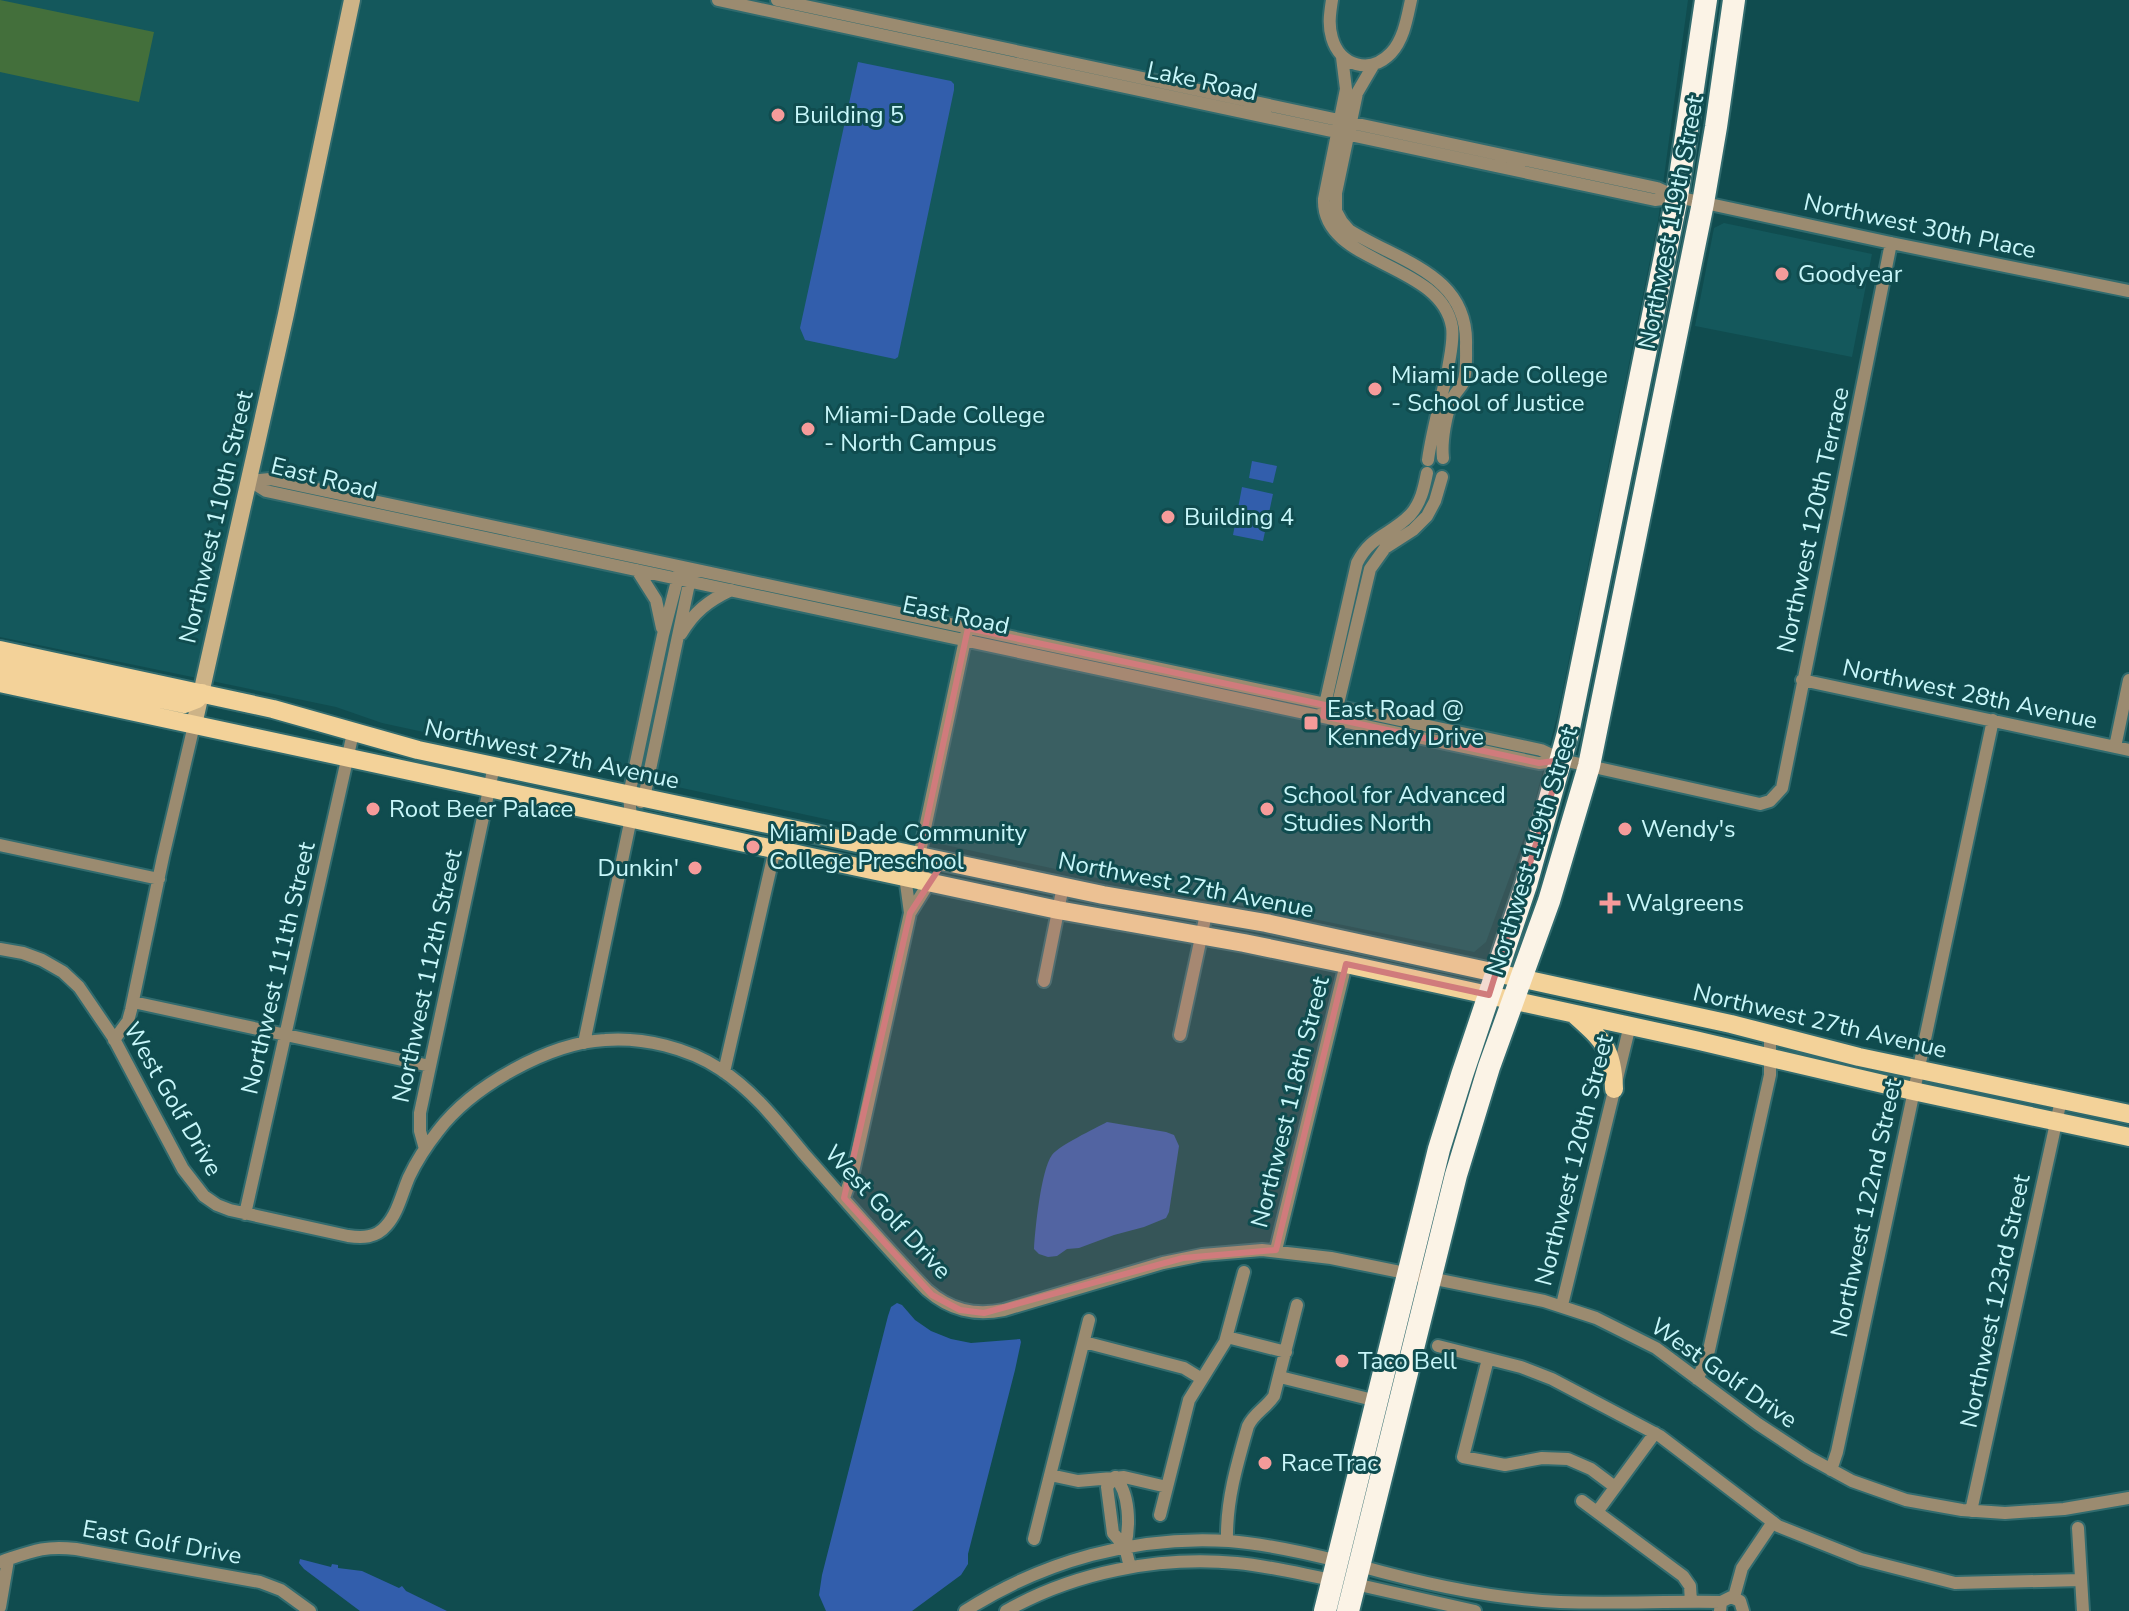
<svg xmlns="http://www.w3.org/2000/svg" width="2129" height="1611" font-family="'Nunito Sans',sans-serif">
<style>
.built{fill:#14585c}
.green{fill:#436f3b}
.water{fill:#325eac}
.lines{fill:none;stroke-linecap:round;stroke-linejoin:round}
.street-casing{stroke:#316b6e;stroke-width:16}
.secondary-casing{stroke:#316b6e;stroke-width:20}
.primary-casing{stroke:#316b6e;stroke-width:22}
.highway-casing{stroke:#316b6e;stroke-width:26}
.street{stroke:#9b8b70;stroke-width:12}
.secondary{stroke:#cdb387;stroke-width:16}
.primary{stroke:#f3d299;stroke-width:18}
.highway{stroke:#fbf3e6;stroke-width:22}
.marked{fill:#d07b7c;fill-opacity:0.2;stroke:#d07b7c;stroke-width:6;stroke-linejoin:round}
.poi-dot{fill:#f59b9a;stroke:#104c4f;stroke-width:3}
.labels{text-anchor:middle;dominant-baseline:central;stroke-width:6;stroke-linejoin:round;paint-order:stroke}
.street-label{font-size:24px;fill:#c8f7fa;stroke:#104c4f}
.poi-label{font-size:24px;fill:#c8f7fa;stroke:#104c4f;text-anchor:start}
</style>
<rect width="100%" height="100%" fill="#104c4f"/>
<!-- built -->
<path class="built" d="M0 0H1688L1658 221 1558 713 1529 824 1486 942 1474 952 1299 916 1157 891 382 723 336 707 0 637Z
M1724 223 1872 254 1852 357 1695 326 1714 228Z"/>
<!-- green -->
<path class="green" d="M0 0 154 32 139 102 0 72Z"/>
<!-- water -->
<path class="water" d="M858 62 951 81 954 84V90L898 357 895 359 805 340 800 328Z
M1252 461 1277 466 1273 483 1249 478Z
M1242 487 1273 494 1263 541 1233 535Z
M1107 1122 1166 1132 1174 1135 1179 1146 1169 1212 1166 1218 1144 1227 1114 1235 1079 1248 1067 1249 1057 1256 1048 1257 1039 1254 1034 1249C1035 1230 1041 1170 1052 1155 1060 1145 1094 1129 1107 1122Z
M897 1303 902 1305 915 1320 931 1331 951 1339 971 1343 1020 1339 1021 1342 1015 1370 968 1554V1564L961 1575 912 1611H826L819 1595 822 1575 888 1316 891 1307Z
M300 1559 331 1567 332 1564 338 1565V1568L362 1571 399 1588 402 1586 406 1591 447 1611H360L304 1569 299 1563Z"/>
<g class="lines">
<!-- street casing -->
<g class="street-casing">
<path id="street" d="M718 0 1655 200 1677 197
M777 0 1657 188 1677 197 1891 243 2129 291
M1332 0C1330 13 1328 25 1332 38 1340 66 1370 75 1391 53 1404 39 1407 18 1411 0
M1342 57 1346 89 1324 199C1321 265 1441 261 1452 327 1454 341 1450 355 1448 369 1441 400 1432 430 1428 460
M1374 64 1357 93 1336 193V211L1342 222 1349 230C1399 262 1469 274 1466 346 1466 357 1467 373 1463 383 1460 389 1455 392 1453 398 1446 413 1441 442 1443 458
M250 481 270 479 1541 750 1562 760 1760 804 1770 801 1782 788 1891 243
M250 481 266 491 1539 763 1562 760
M637 570 656 600 662 628
M681 634C694 612 708 601 731 590
M1802 680 2129 750
M1336 712 1370 569 1385 548 1413 530 1427 516 1435 501 1442 477
M1323 713 1357 563C1371 535 1391 535 1410 515 1421 503 1424 488 1427 473
M2115 747 2129 680
M641 802 644 798 691 574
M0 845 159 879
M910 913 930 881 923 875 918 861 966 635
M0 949 23 953 42 960 63 972 79 987 113 1037 183 1169 204 1196 217 1205 230 1210 348 1236C362 1238 376 1238 386 1226 398 1213 402 1193 409 1177 417 1160 427 1145 438 1131 472 1086 549 1043 605 1040 644 1037 688 1048 720 1069 755 1092 779 1124 805 1155 845 1200 885 1247 927 1290 950 1310 974 1316 1004 1310L1163 1263 1202 1255 1262 1250 1331 1258 1544 1301 1596 1318 1656 1348 1758 1424 1808 1457 1852 1481 1906 1500 1962 1510 2005 1513 2064 1509 2129 1498
M1044 981 1063 886
M133 1002 430 1066
M1180 1035 1206 914
M114 1040 128 1021 131 1010 163 857 194 725
M584 1043 631 818 629 795 663 635 679 573
M724 1072 780 827
M425 1149 420 1131V1113L494 766
M844 1198 853 1172 910 913 905 876
M245 1214 353 733
M1276 1250 1346 964
M1562 1305 1630 1025
M1227 1337 1286 1352
M1084 1342 1184 1368 1202 1379
M1438 1346 1521 1367 1552 1379 1660 1436 1778 1526 1861 1559 1955 1583 2081 1580
M1488 1359 1463 1457 1505 1465 1542 1458 1568 1459 1591 1469 1615 1487
M1280 1377 1377 1401
M1697 1379 1707 1359 1770 1075V1035
M1831 1470 1837 1452 1993 720
M1050 1475 1078 1481 1124 1477 1167 1487
M1582 1501 1683 1576 1690 1586 1691 1602
M1971 1511 2061 1100
M1597 1512 1655 1433
M1160 1515 1189 1400 1225 1342 1244 1272
M2078 1528 2083 1611
M1034 1539 1089 1320
M1227 1541C1226 1501 1237 1464 1248 1426 1254 1413 1266 1408 1274 1396L1297 1305
M1125 1547C1130 1526 1130 1493 1115 1477L1107 1487 1113 1533 1125 1547 1130 1567
M0 1562C30 1552 43 1545 76 1549L260 1582 281 1590 310 1611
M1360 1566C1424 1584 1493 1599 1560 1602 1614 1604 1668 1601 1721 1602
M1355 1584 1475 1611
M1734 1597 1742 1568 1773 1522
M0 1607 8 1560
M965 1611C1043 1561 1136 1535 1229 1541 1266 1544 1302 1552 1338 1561
M1006 1611C1075 1572 1158 1556 1237 1563 1269 1566 1301 1574 1333 1580
M1720 1611 1721 1602 1731 1597 1740 1601 1743 1611"/>
</g>
<!-- secondary casing -->
<g class="secondary-casing">
<path id="secondary" d="M194 725 286 314 352 0"/>
</g>
<!-- primary casing -->
<g class="primary-casing">
<path id="primary" d="M0 650 273 709 418 750 1103 895 1266 923 1731 1024 1859 1057 2129 1114
M0 668 16 669 184 704 197 699 202 693
M0 683 1058 910 1244 943 1346 964 1695 1040 1913 1091 2129 1137
M1575 1015C1603 1040 1613 1049 1614 1089"/>
</g>
<!-- highway casing -->
<g class="highway-casing">
<path id="highway" d="M1325 1611 1439 1149 1462 1075 1526 885 1568 733 1677 197 1706 0
M1348 1611 1456 1175 1489 1067 1549 901 1589 766 1703 203 1716 127 1734 0"/>
</g>
<!-- street -->
<use href="#street" class="street"/>
<!-- secondary -->
<use href="#secondary" class="secondary"/>
<!-- primary -->
<use href="#primary" class="primary"/>
<!-- highway -->
<use href="#highway" class="highway"/>
</g>
<!-- marked area -->
<path class="marked" d="M968 628 1325 705 1323 716 1539 763 1562 760 1489 995 1346 964 1276 1250 1183 1258 984 1313 960 1310 932 1295 844 1198 910 913 944 861 919 856Z"/>
<!-- markers -->
<g class="poi-dot">
<circle cx="778" cy="115" r="8"/>
<circle cx="1782" cy="274" r="8"/>
<circle cx="1375" cy="389" r="8"/>
<circle cx="808" cy="429" r="8"/>
<circle cx="1168" cy="517" r="8"/>
<rect x="1303" y="715" width="16" height="16" rx="4"/>
<circle cx="373" cy="809" r="8"/>
<circle cx="1267" cy="809" r="8"/>
<circle cx="1625" cy="829" r="8"/>
<circle cx="753" cy="847" r="8"/>
<circle cx="695" cy="868" r="8"/>
<path d="M1606 891h8v8h8v8h-8v8h-8v-8h-8v-8h8z"/>
<circle cx="1342" cy="1361" r="8"/>
<circle cx="1265" cy="1463" r="8"/>
</g>
<g class="labels">
<!-- street labels -->
<g class="street-label">
<text transform="translate(1202 81) rotate(12)">Lake Road</text>
<text transform="translate(1671 222) rotate(-79)">Northwest 119th Street</text>
<text transform="translate(1920 226) rotate(12)">Northwest 30th Place</text>
<text transform="translate(324 478) rotate(14)">East Road</text>
<text transform="translate(216 517) rotate(-77)">Northwest 110th Street</text>
<text transform="translate(1813 520) rotate(-78)">Northwest 120th Terrace</text>
<text transform="translate(956 615) rotate(12)">East Road</text>
<text transform="translate(1970 694) rotate(12)">Northwest 28th Avenue</text>
<text transform="translate(552 754) rotate(12)">Northwest 27th Avenue</text>
<text transform="translate(1532 851) rotate(-73)">Northwest 119th Street</text>
<text transform="translate(1186 885) rotate(11)">Northwest 27th Avenue</text>
<text transform="translate(278 968) rotate(-77)">Northwest 111th Street</text>
<text transform="translate(427 976) rotate(-78)">Northwest 112th Street</text>
<text transform="translate(1820 1021) rotate(13)">Northwest 27th Avenue</text>
<text transform="translate(173 1099) rotate(60)">West Golf Drive</text>
<text transform="translate(1290 1102) rotate(-76)">Northwest 118th Street</text>
<text transform="translate(1574 1160) rotate(-76)">Northwest 120th Street</text>
<text transform="translate(1866 1208) rotate(-78)">Northwest 122nd Street</text>
<text transform="translate(888 1212) rotate(47)">West Golf Drive</text>
<text transform="translate(1995 1301) rotate(-78)">Northwest 123rd Street</text>
<text transform="translate(1724 1373) rotate(35)">West Golf Drive</text>
<text transform="translate(162 1542) rotate(10)">East Golf Drive</text>
</g>
<!-- poi labels -->
<g class="poi-label">
<text x="794" y="115">Building 5</text>
<text x="1798" y="274">Goodyear</text>
<text x="1391" y="375">Miami Dade College<tspan x="1391" dy="28">- School of Justice</tspan></text>
<text x="824" y="415">Miami-Dade College<tspan x="824" dy="28">- North Campus</tspan></text>
<text x="1184" y="517">Building 4</text>
<text x="1327" y="709">East Road @<tspan x="1327" dy="28">Kennedy Drive</tspan></text>
<text x="1283" y="795">School for Advanced<tspan x="1283" dy="28">Studies North</tspan></text>
<text x="389" y="809">Root Beer Palace</text>
<text x="1641" y="829">Wendy's</text>
<text x="769" y="833">Miami Dade Community<tspan x="769" dy="28">College Preschool</tspan></text>
<text x="679" y="868" text-anchor="end">Dunkin'</text>
<text x="1626" y="903">Walgreens</text>
<text x="1358" y="1361">Taco Bell</text>
<text x="1281" y="1463">RaceTrac</text>
</g>
</g>
</svg>
